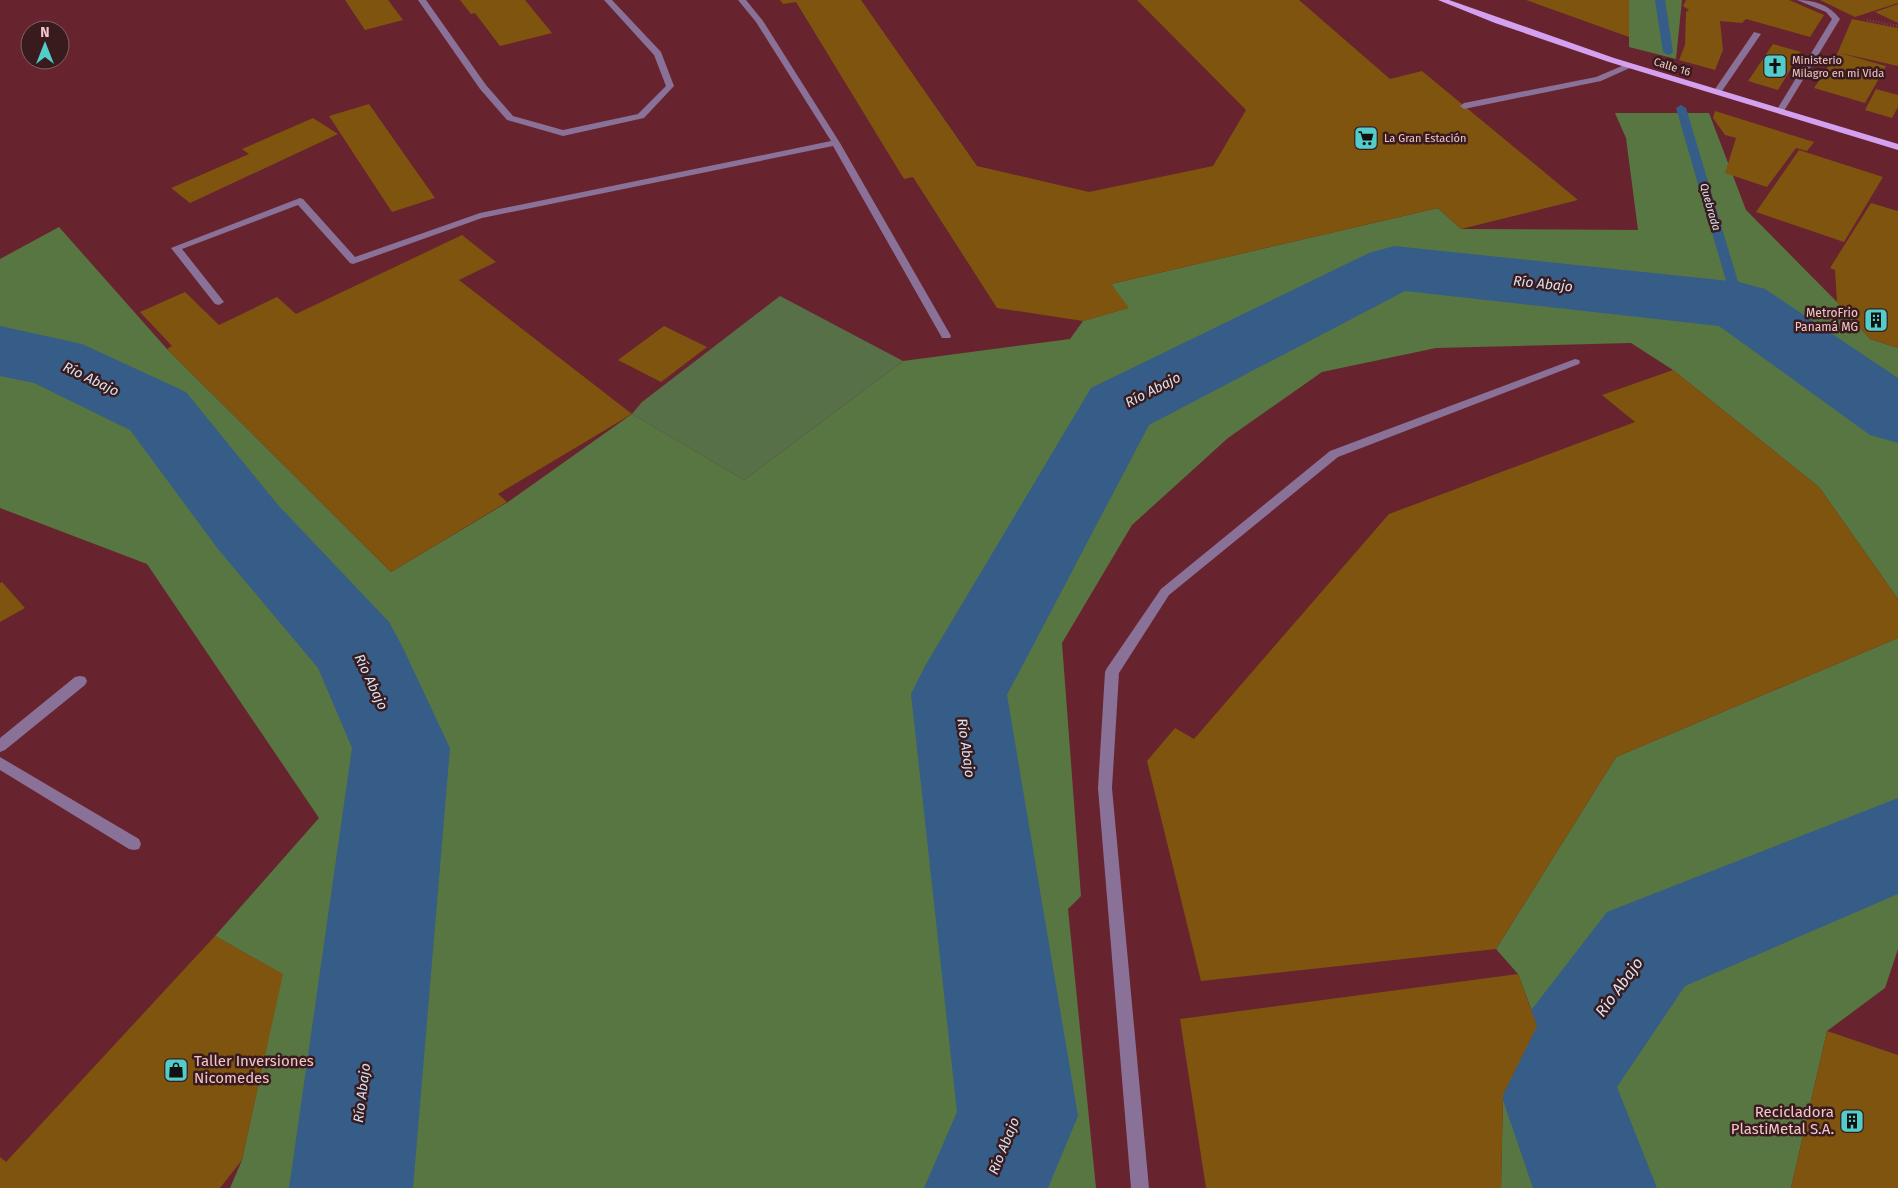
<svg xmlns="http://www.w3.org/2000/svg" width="1898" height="1188" font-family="'Fira Sans',sans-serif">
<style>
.green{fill:#587048}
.forest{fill:#587642}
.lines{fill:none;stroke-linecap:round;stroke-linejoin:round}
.stream{fill:#365c88;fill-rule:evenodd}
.river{fill:#365c88;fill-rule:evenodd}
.building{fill:#7e540e}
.path{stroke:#965c64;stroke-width:2.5;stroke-dasharray:0.5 2.5;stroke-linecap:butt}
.minor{fill:#8a7198;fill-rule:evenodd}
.major{fill:#d4a1f0;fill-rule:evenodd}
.labels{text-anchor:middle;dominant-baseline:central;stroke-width:5;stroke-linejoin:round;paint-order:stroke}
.far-poi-label{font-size:11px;fill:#f1c7ca;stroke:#391b1e;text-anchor:start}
.far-street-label{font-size:11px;fill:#f1c7ca;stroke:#391b1e}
.far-water-label{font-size:11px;font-style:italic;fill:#d7e2f0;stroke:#391b1e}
.poi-label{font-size:12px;fill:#f1c7ca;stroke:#391b1e;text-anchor:end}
.water-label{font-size:14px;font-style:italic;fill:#d7e2f0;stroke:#391b1e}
.near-poi-label{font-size:15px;fill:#f1c7ca;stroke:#391b1e;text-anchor:start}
.near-water-label{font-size:16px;font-style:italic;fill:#d7e2f0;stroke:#391b1e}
</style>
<rect width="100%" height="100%" fill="#67242f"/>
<!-- green -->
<path class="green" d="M780 296 903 361 744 480 632 414 642 402Z"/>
<!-- forest -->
<path class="forest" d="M1629 0H1682L1676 59 1629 47Z
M1615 113H1709L1746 210 1837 302 1870 339 1898 348V599L1819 487 1673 370 1631 343 1436 348 1322 372 1228 438 1132 525 1062 643 1081 896 1068 909 1096 1188H230L242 1160 282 974 215 936 319 818 147 564 0 508V259L59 227 167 349 391 572 508 502 632 414 744 480 903 361 1070 339 1083 321 1128 308 1111 284 1438 208 1461 229 1638 230 1626 138Z
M1898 638V949L1885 988 1827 1031 1791 1188H1501L1503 1095 1537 1025 1518 974 1496 949 1616 757Z"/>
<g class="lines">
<!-- stream -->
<path class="stream" d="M1655 0H1665L1673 52 1671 54 1668 55 1663 52Z
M1681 105 1686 108 1745 305 1743 308 1739 309 1733 305 1676 108Z"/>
<!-- river -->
<path class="river" d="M1394 246 1739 282 1765 289 1898 378V443L1870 435 1719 326 1405 291 1149 425 1007 695 1078 1116 1048 1188H924L957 1112 911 694 925 666 1091 388 1369 253Z
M0 326 82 344 186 392 278 505 389 622 403 648 450 748 413 1188H289L352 748 318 668 218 549 130 430 34 383 0 376Z
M1898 798V894L1685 986 1617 1087 1657 1188H1533L1495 1077 1512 1035 1607 912Z"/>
</g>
<!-- building -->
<path class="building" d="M345 0H388L403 20 365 30Z
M460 0H525L552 33 500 46 475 13 471 14Z
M780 0H861L977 166 1089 192 1213 166 1246 110 1137 0H1299L1390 79 1422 71 1578 200 1461 229 1438 208 1111 284 1129 308 1083 321 997 308 913 177 904 179 796 2 783 4Z
M1526 0H1629V37Z
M1686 0H1789L1824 15 1810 37 1746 19 1742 23 1720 21 1723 50 1715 70 1679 60 1685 45 1686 12 1689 10 1683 6Z
M1820 0H1898V3L1855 17Z
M1898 4V23L1875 12Z
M1852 19 1898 28V66L1840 53 1886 66 1865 103 1814 88 1838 52Z
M1773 44 1801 52 1778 90 1748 81Z
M1876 89 1898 95V107L1892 118 1865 110Z
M369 104 435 198 392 212 329 116Z
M1715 111 1814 142 1807 151 1796 148 1767 187 1725 173 1736 138 1725 135 1713 118Z
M313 118 338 134 190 203 171 188 249 154 242 149Z
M1799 150 1883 177 1844 242 1756 212Z
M1871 203 1898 211V348L1870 339 1837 302 1835 270 1830 268Z
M462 235 496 262 459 280 632 414 498 494 507 502 391 572 167 349 172 346 140 312 185 292 219 325 277 297 296 314Z
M664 326 707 347 661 382 618 360Z
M1673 370 1819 487 1898 599V638L1616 757 1496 949 1201 981 1147 761 1175 728 1194 739 1389 514 1635 422 1602 395Z
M2 582 25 608 0 622V583Z
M215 936 283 974 242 1160 220 1188H0V1157L6 1162Z
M1518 974 1537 1026 1503 1095 1501 1188H1206L1180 1019Z
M1827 1031 1898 1055V1188H1791Z"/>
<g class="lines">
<!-- path -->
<path class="path" d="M1867 20 1898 26"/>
<!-- minor -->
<path class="minor" d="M418 0H426L486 85 513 116 563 130 638 114 666 86 654 55 604 0H612L661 52 674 86 644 118 563 136 507 120 480 89Z
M738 0H746L763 21 840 143 951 336 950 338H942L941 336 833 146 482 218 353 264 350 263 298 205 182 249 224 302 219 305 215 304 171 248 300 198 303 199 355 257 480 213 831 141 756 22Z
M1797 0C1814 0 1830 5 1840 19L1784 111 1780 114 1776 111 1832 19 1826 12Z
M1754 32 1761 34 1720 94H1714L1713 92Z
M1629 63 1633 65 1632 67 1601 81 1464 109 1460 106 1464 103 1596 77Z
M1575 359 1579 360 1580 362 1579 364 1338 457 1169 595 1119 673 1112 788 1149 1188H1131L1098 788 1105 672 1107 668 1161 589 1330 451Z
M80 676 85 677 87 681 85 685 5 750 0 752V738L75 677Z
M0 757 139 839 141 844 139 849 134 850 129 849 0 770Z"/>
<!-- major -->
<path class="major" d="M1438 0H1449L1614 58 1898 144V150L1609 62 1495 23Z"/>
</g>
<!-- icons -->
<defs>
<g id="church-square" transform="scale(1.25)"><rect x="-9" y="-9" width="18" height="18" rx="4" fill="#53cdca" stroke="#391b1e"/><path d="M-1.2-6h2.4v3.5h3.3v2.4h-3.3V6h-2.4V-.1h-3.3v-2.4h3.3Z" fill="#111"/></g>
<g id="supermarket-square" transform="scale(1.25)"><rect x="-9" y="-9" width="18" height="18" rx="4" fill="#53cdca" stroke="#391b1e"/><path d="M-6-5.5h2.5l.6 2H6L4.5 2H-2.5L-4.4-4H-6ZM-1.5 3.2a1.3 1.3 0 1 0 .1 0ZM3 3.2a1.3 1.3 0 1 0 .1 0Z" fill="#111"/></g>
<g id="building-square" transform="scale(1.25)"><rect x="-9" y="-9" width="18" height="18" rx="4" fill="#53cdca" stroke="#391b1e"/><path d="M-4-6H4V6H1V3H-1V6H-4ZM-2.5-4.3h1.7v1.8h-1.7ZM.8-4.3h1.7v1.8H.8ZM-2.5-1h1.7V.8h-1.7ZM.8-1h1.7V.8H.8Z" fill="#111"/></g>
<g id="shop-square" transform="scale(1.25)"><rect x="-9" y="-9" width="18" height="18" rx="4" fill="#53cdca" stroke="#391b1e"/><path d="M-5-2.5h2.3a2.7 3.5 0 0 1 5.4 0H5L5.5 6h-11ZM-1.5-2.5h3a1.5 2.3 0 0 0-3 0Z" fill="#111"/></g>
</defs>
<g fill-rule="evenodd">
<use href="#church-square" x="1775" y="66"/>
<use href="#supermarket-square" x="1366" y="138"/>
<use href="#building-square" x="1876" y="320"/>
<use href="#shop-square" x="176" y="1070"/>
<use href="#building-square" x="1852" y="1121"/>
</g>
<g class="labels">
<!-- far-poi labels -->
<g class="far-poi-label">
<text x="1792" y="60">Ministerio<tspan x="1792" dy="13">Milagro en mi Vida</tspan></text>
<text x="1384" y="138">La Gran Estación</text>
</g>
<!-- far-street labels -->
<g class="far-street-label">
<text transform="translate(1672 67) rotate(17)">Calle 16</text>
</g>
<!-- far-water labels -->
<g class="far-water-label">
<text transform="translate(1710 207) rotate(74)">Quebrada</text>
</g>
<!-- poi labels -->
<g class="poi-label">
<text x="1858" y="313">MetroFrio<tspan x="1858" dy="14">Panamá MG</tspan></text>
</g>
<!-- water labels -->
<g class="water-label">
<text transform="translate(1543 284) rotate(6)">Río Abajo</text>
<text transform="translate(91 379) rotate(26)">Río Abajo</text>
<text transform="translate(1153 390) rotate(-27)">Río Abajo</text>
<text transform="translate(371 682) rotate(65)">Río Abajo</text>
<text transform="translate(966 748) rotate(82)">Río Abajo</text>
<text transform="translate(362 1093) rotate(-83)">Río Abajo</text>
<text transform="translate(1004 1146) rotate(-68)">Río Abajo</text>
</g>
<!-- near-poi labels -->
<g class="near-poi-label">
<text x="194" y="1061">Taller Inversiones<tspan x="194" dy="17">Nicomedes</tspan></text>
<text x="1834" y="1112" text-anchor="end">Recicladora<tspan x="1834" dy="17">PlastiMetal S.A.</tspan></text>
</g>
<!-- near-water labels -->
<g class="near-water-label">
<text transform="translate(1619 987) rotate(-54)">Río Abajo</text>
</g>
</g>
<!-- north arrow -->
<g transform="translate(45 45)"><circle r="24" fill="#391b1e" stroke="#836063"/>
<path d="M0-4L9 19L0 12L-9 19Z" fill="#53cdca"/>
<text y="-8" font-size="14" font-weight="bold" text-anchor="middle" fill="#f1c7ca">N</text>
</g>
</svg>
